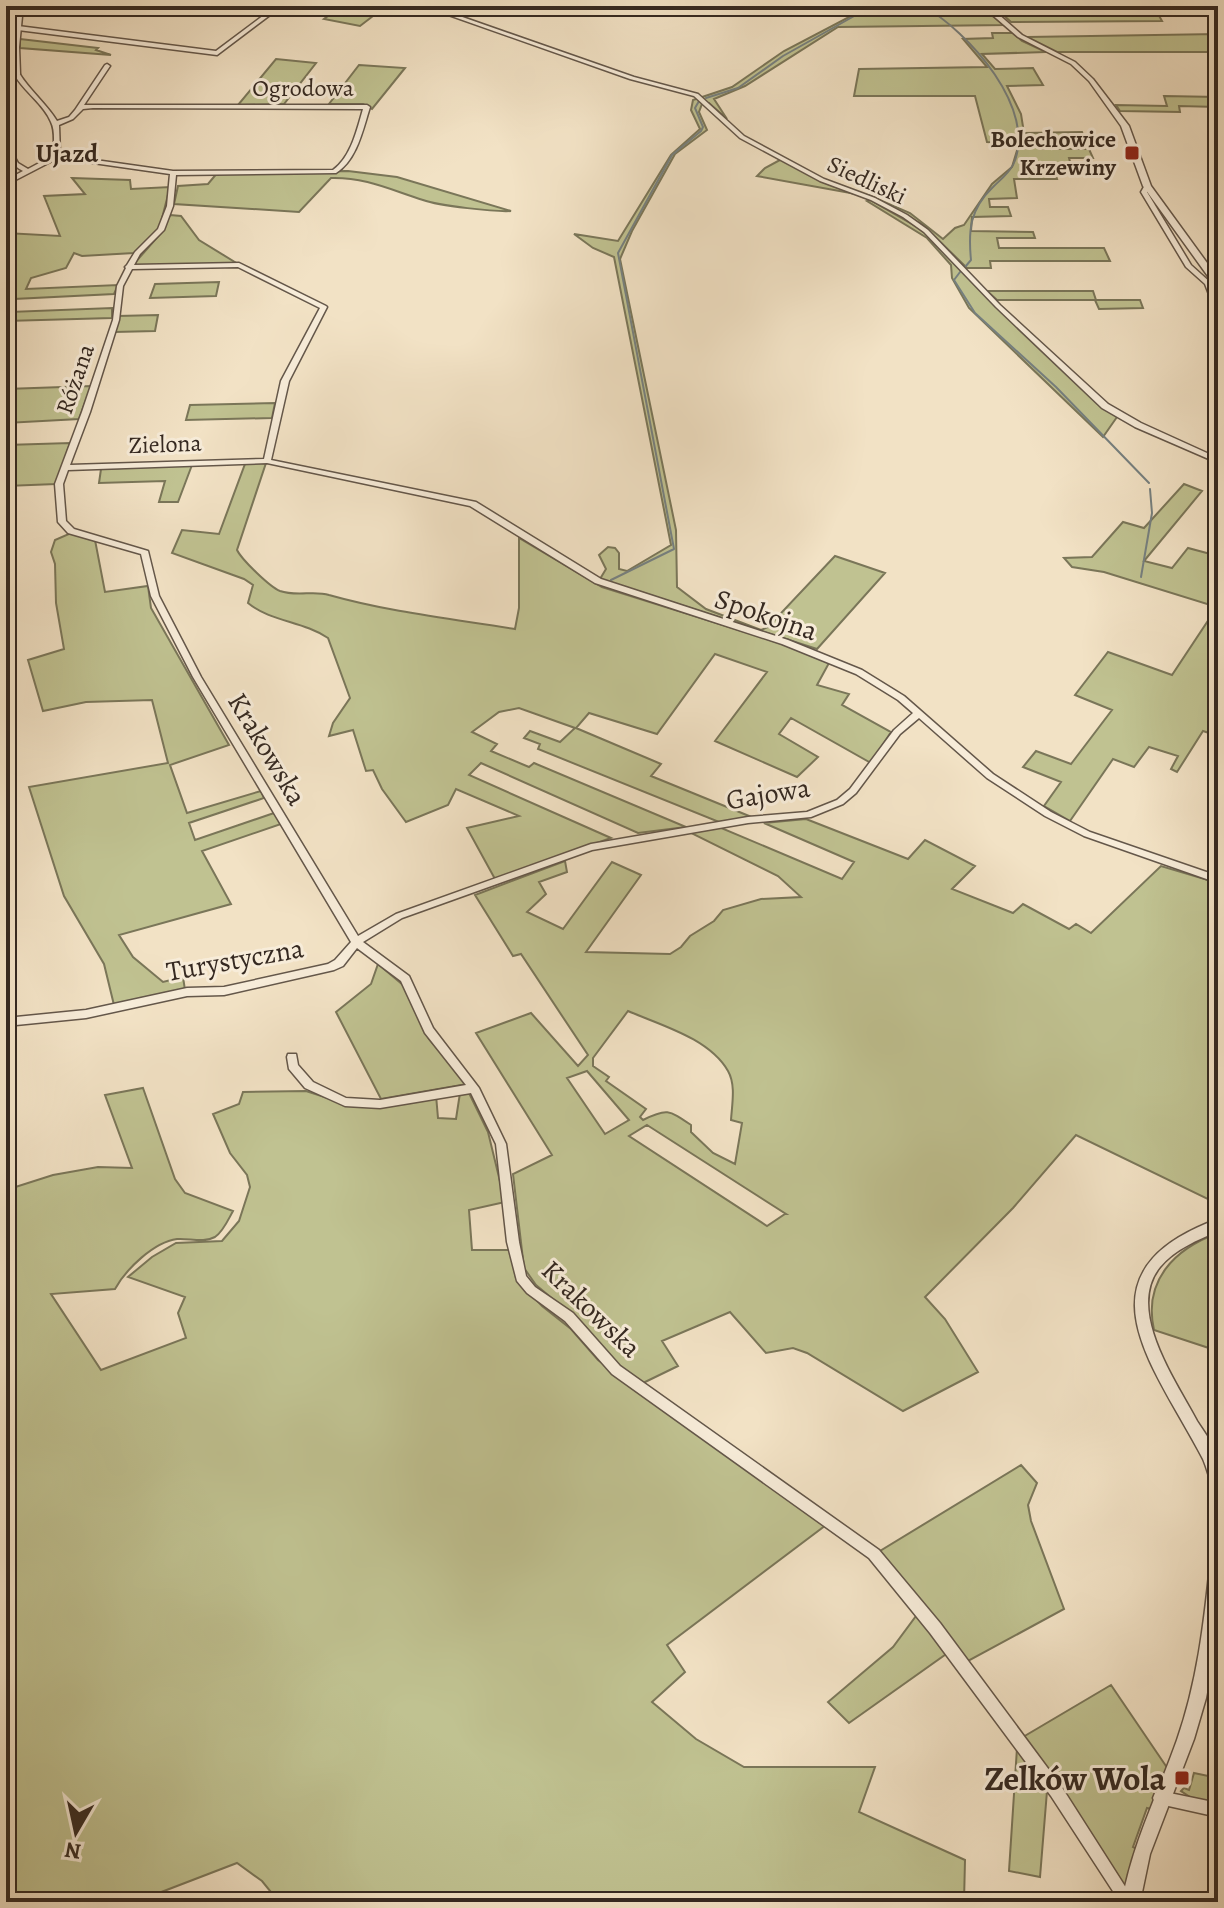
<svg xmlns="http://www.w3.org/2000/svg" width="1224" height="1908" font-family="Alegreya,serif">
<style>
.green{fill:#c0c291;stroke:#7a7659;stroke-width:2;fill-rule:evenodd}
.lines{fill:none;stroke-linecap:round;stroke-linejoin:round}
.stream{stroke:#768080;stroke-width:2}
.minor-casing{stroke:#64574a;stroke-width:3}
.tertiary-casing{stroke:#64574a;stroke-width:3}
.minor{fill:#f7ecd9;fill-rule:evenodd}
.tertiary{fill:#f7ecd9;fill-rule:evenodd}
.poi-dot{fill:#8f2418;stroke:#f7ecd9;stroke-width:3}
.labels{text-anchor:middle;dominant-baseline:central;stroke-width:6;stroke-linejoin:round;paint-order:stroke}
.far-street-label{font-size:24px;fill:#352921;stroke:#f7ecd9}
.far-poi-label{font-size:24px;font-weight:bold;fill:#352921;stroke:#f7ecd9;text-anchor:end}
.far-quarter-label{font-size:26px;font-weight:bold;fill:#352921;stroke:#f7ecd9}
.street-label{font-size:28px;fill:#352921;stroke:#f7ecd9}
.near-poi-label{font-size:34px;font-weight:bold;fill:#352921;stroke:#f7ecd9;text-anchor:end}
</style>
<rect width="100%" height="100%" fill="#f2e2c5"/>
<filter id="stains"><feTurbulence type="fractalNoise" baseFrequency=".0025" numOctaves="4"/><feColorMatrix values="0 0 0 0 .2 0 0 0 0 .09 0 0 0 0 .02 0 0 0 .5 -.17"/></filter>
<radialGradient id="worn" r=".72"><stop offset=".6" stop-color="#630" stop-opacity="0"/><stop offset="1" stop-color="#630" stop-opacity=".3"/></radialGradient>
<!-- green -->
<path class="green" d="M341 6H386L360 26 324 19Z
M870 6H874L866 12 931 11 919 6 941 11H986L1005 25 838 27 745 86 714 99 727 119 709 103 702 104 699 112 707 130 675 154 632 231 620 259 676 530 677 587 706 609 761 630 768 627 835 556 885 573 817 649 600 579 606 569 599 555 608 547 615 548 619 553V569L627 571 671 545 614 257 593 248 574 234 618 241 671 155 700 129 691 110 693 100 732 87 784 51Z
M1000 12H1157L1162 21 1011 22Z
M992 33H1013L1022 41 1046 52 982 54 995 69 1033 68 1043 85 1007 86 1021 114 1024 133 1082 132 1085 140 1040 141 1042 149H1089L1093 158H1069L1072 169 1054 170 1057 179H1014L1017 198 989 199 990 207H1008L1011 216 972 217 971 231 1033 232 1035 238H997L999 248H1104L1110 261H990L991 268H967L923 225 868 195 910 213 943 239 955 228 964 225 992 184 1012 167 1019 144 987 142 975 96H854L859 69 987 67 963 39 993 38Z
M1218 34V52H1057L1027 37Z
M20 39 98 48 96 50 111 55 20 48Z
M276 59 316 63 284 104 238 105Z
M359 65 405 68 372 109 363 104H329Z
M1164 96 1218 97V107L1179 106 1180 112 1120 111 1116 105 1167 106Z
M769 151 823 182 856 194 757 176 765 168 780 160Z
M348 171 397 177 511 211C496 212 439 206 423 200 391 190 365 177 331 178L299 212 174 204 178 186 208 184 218 172Z
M72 178 130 180 131 189 170 187 159 230 134 253 82 256 74 253 66 268 31 278 26 289 118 285 114 294 14 299 10 312 112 308V318L6 321V233L60 236 44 196 85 194Z
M870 200 924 231 994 304 1117 417 1103 437 969 308 952 278 951 265 927 238 867 201Z
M170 215 181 216 199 240 238 264 132 266 162 232Z
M219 282 216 296 150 298 155 284Z
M987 291H1093L1096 300H1140L1143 308 1099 309 1095 300H997Z
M158 315 155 331 115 332 118 316Z
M91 386 79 419 6 423V389Z
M275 403 272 418 186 420 190 405Z
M70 443 56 484 6 486V445Z
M266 463 237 550C242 560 270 587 280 591 297 597 314 590 329 595 389 612 453 619 515 629L519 608V538L602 587 786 645 829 663 817 685 849 694 842 705 891 732 871 763 791 718 779 734 818 757 797 777 715 741 767 672 715 654 657 734 589 713 576 728 661 764 651 776 754 818 719 822 538 749 540 744 524 738 530 731 560 742 575 728 519 708 499 712 472 732 497 744 491 751 529 767 534 763 686 827 638 833 481 763 469 775 611 838 495 879 467 828 519 816 456 789 448 805 406 822 382 789 373 770 366 771 353 730 329 736 333 723 350 698 328 638C303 621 271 622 248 603L253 585 244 579 172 553 182 530 219 534 245 464Z
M192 465 178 502H159L165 481 99 483 101 469Z
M1184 484 1202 491 1144 561 1172 568 1188 548 1218 556V736L1203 731 1177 772 1171 769 1178 756 1149 747 1134 767 1113 759 1070 821 1044 806 1061 782 1023 767 1036 751 1071 764 1112 710 1075 695 1108 652 1172 675 1217 607 1104 572 1072 567 1064 558 1092 557 1123 522 1144 528Z
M71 533 95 540 105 592 148 586 151 608 229 745 170 765 187 813 261 791 264 798 189 823 195 840 274 813 281 824 202 851 231 904 119 935 133 957 163 982 183 977 185 990 114 1005 104 964 64 896 29 787 168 763 152 700 86 702 43 711 28 660 64 649 56 603 55 564 51 552 55 540Z
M806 819 908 859 925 840 975 866 952 889 1013 913 1023 904 1069 929 1076 924 1091 933 1161 866 1218 883V1204L1076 1135 1013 1208 925 1297 945 1319 978 1372 903 1411 807 1353 793 1348 766 1353 730 1312 662 1341 678 1366 643 1383 620 1370 585 1326 536 1285 524 1268 513 1174 552 1155 476 1033 531 1013 578 1066 588 1055 521 954 513 956 475 895 565 861 567 872 539 882 546 894 527 912 563 929 612 862 641 875 586 952 670 954 681 947 690 936 714 921 723 910 761 899 801 897 778 876 691 833 719 827 842 879 854 862 764 823ZM628 1011C660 1025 709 1038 728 1071 736 1085 732 1104 731 1120L742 1123 735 1164 713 1153 691 1132V1125C669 1110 667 1108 643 1120L640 1117 646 1109 606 1081 609 1077 593 1066V1058ZM587 1071 629 1120 605 1134 567 1078ZM647 1125 786 1214H785L767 1226 629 1136Z
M378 964 403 985 429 1039 467 1084 381 1099 336 1012 371 984Z
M143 1088 175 1179 185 1193 233 1211C228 1220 223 1232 215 1237 204 1243 189 1238 177 1239 154 1242 126 1269 115 1289L51 1294 101 1370 186 1338 178 1313 185 1297 128 1277 152 1257 176 1243 222 1241 239 1221 250 1187 247 1175 230 1153 213 1114 239 1104 243 1092 306 1091 346 1104 436 1095 438 1118 456 1119 460 1093H469L488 1132 505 1202 469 1210 472 1250H510L516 1278 542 1306 571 1329 598 1360 826 1525 667 1645 685 1672 652 1702 696 1739 744 1767H875L859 1812 965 1860 964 1902H279L262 1881 237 1863 151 1896 152 1902H6V1190L53 1175 98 1167 132 1168 105 1095Z
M1218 1233V1351L1154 1330C1143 1281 1174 1249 1218 1233Z
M1021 1465 1037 1483 1028 1505 1031 1521 1064 1609 968 1661 880 1551Z
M919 1612 949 1652 849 1723 828 1702 893 1647Z
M1111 1685 1168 1769 1151 1809 1147 1808 1133 1847 1137 1849 1126 1885 1121 1882 1023 1737Z
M1017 1748 1047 1791 1040 1877 1009 1871Z
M1194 1773 1218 1778V1804L1193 1799 1181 1791 1184 1788 1189 1790Z"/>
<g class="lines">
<!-- stream -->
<path class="stream" d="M923 6C968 31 1039 110 1013 165 1008 174 1000 180 993 187 970 209 968 230 971 260L965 267
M706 98 738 88 783 56 872 6
M960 272 954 280 975 313 1056 387 1149 483
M1141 577 1152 513 1150 489
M611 580 674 549 618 253 672 155 701 131 703 127 695 108 699 101"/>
<!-- minor casing -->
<g class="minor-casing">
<path id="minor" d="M276 6H282L217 55 18 30 15 28 18 26 216 51Z
M423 6H431L634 77 698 94 744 136 824 179 875 198 907 215 928 230 1000 305 1108 404 1141 423 1218 458V463L1135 427 1102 408 996 307 924 232 903 217 871 200 820 181 740 138 694 96 630 79Z
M107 64 110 66 84 105H367L370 107C363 129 357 160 336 173L176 175 173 206 164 230 140 254 134 265 239 263 326 306 327 307 289 381 271 460 476 502 601 579 788 640 862 670 904 696 993 774 1051 812 1090 832 1218 876V883L1084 836 1045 816 987 778 919 718 900 734 856 793 843 804 811 817 748 823 592 850 402 918 363 942 409 976 433 1028 479 1088 506 1144 519 1242 526 1276 535 1287 573 1313 620 1366 879 1550 940 1623 1061 1786 1135 1902H1120L1051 1796 930 1633 869 1558 612 1374 565 1321 527 1293 517 1281 507 1242 496 1144 471 1093 380 1108 345 1106 305 1088 289 1069 287 1057 288 1054H296L298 1065 313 1082 346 1098 380 1100 466 1085 425 1033 401 981 357 948 343 966 334 970 224 995 187 996 86 1018 6 1026V1018L86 1010 187 988 224 987 328 964 335 960 351 942 193 677 151 596 141 554 68 533 58 522 55 484 82 412 113 320 117 286 126 268 125 267 127 265 135 252 158 229 167 206 170 174 58 158 6 185V180L23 171C12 165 6 158 6 145L9 147 18 163 28 169 54 155C53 144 56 132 51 122 44 104 24 92 14 74L15 73H19C30 91 46 103 57 121L69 117 75 110 105 65ZM93 108 363 109C357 130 351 157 333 170L173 171 60 155 59 125 73 119 83 109ZM238 267 320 308 281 381 264 459 70 465 90 412 119 320 123 286 132 269ZM267 463 470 506 595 583 782 644 856 674 898 700 913 713 894 730 850 789 837 800 807 812 748 817 591 844 396 914 358 936 201 677 159 596 148 551 74 529 66 521 63 484 68 470Z
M1147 184 1150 186 1147 192 1191 265 1211 283 1218 301V312L1215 310 1205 284 1186 267 1141 192 1145 185Z
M1160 1791 1218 1803V1817L1155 1803 1153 1798 1155 1793Z"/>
</g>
<!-- tertiary casing -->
<g class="tertiary-casing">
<path id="tertiary" d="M17 6H23L19 47 20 74 6 85V79L13 73V47Z
M982 6H989L1022 35 1075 62 1093 79 1129 126 1151 186 1218 278V286H1215L1143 186 1121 126 1089 81 1071 64 1018 37Z
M1218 1219V1231C1198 1240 1175 1249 1160 1267 1125 1310 1176 1381 1197 1421 1204 1432 1215 1446 1218 1459 1220 1468 1218 1480 1218 1490L1213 1488C1209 1478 1207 1468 1203 1459 1154 1365 1071 1273 1218 1219Z
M1218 1558V1633L1206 1698 1194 1739 1150 1854 1140 1902H1122C1132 1844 1158 1794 1177 1740 1197 1683 1204 1624 1210 1565L1213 1560Z"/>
</g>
<!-- minor -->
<use href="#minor" class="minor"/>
<!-- tertiary -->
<use href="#tertiary" class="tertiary"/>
</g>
<!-- markers -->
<g class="poi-dot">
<rect x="1124" y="145" width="16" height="16" rx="4"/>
<rect x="1174" y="1770" width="16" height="16" rx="4"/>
</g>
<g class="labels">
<!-- far-street labels -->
<g class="far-street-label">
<text x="303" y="88">Ogrodowa</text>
<text transform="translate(867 180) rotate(25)">Siedliski</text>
<text transform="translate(75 379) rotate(-71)">Różana</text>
<text transform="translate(165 444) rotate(-2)">Zielona</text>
</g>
<!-- far-poi labels -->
<g class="far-poi-label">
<text x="1116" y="139">Bolechowice<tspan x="1116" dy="28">Krzewiny</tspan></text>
</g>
<!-- far-quarter labels -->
<g class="far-quarter-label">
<text x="67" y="153">Ujazd</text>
</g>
<!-- street labels -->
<g class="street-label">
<text transform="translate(766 615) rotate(19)">Spokojna</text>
<text transform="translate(267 749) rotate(59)">Krakowska</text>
<text transform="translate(768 794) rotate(-9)">Gajowa</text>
<text transform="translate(235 960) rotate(-10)">Turystyczna</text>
<text transform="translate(591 1309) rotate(44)">Krakowska</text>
</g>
<!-- near-poi labels -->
<g class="near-poi-label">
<text x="1166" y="1778">Zelków Wola</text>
</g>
</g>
<!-- margin -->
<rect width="1224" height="1908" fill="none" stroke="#f2e2c5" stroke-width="32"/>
<rect x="8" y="8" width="1208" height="1892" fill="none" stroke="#352921" stroke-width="4"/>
<rect x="16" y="16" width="1192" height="1876" fill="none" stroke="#352921" stroke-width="2"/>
<!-- north arrow -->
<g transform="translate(76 1832) rotate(189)" stroke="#f7ecd9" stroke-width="6" paint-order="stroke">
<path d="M0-6L14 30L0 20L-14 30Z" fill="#352921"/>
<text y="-12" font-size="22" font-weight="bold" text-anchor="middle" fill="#352921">N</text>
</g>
<rect width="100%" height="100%" filter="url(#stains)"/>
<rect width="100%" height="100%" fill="url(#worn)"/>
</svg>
